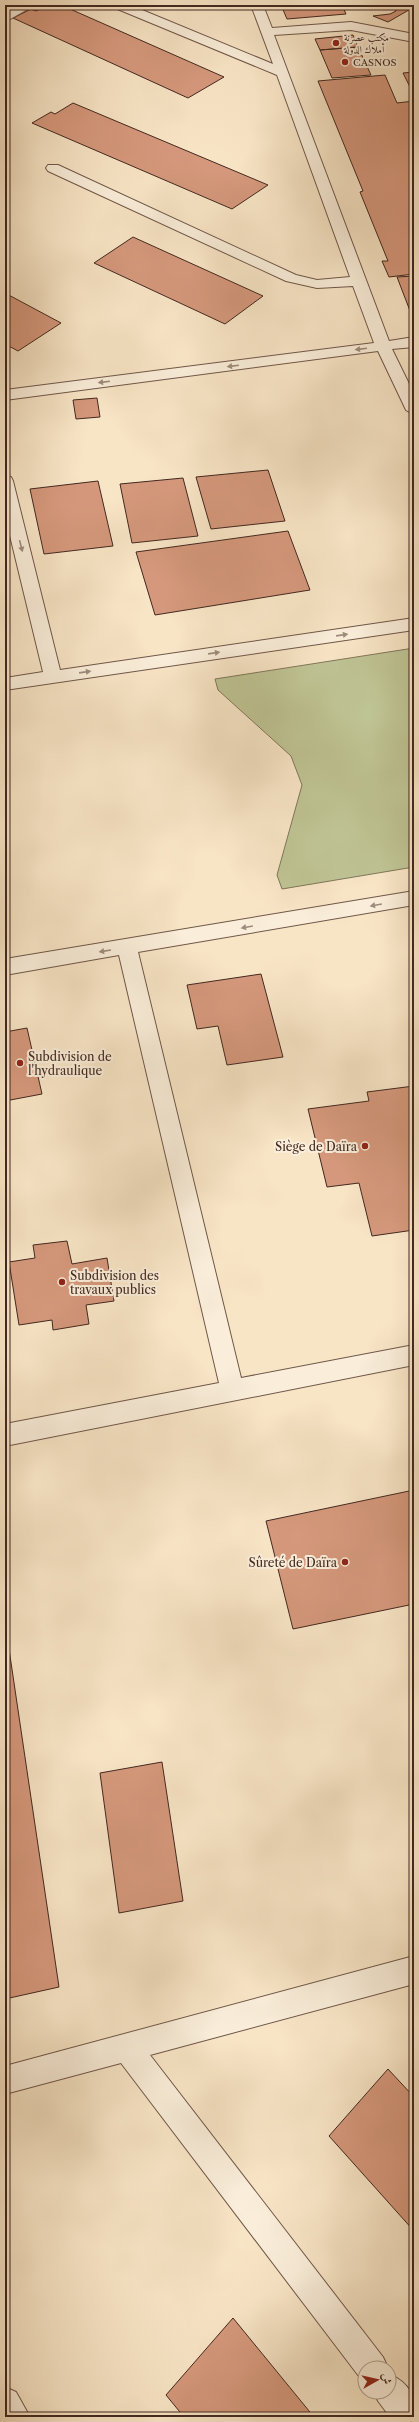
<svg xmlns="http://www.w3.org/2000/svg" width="419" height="2422" font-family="'Libre Caslon Text',Amiri,serif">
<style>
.green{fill:#bfc494;stroke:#80765a}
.building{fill:#d5987c;stroke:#42281f}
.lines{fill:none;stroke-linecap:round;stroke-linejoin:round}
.minor-casing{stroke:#705749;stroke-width:2}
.minor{fill:#faeeda;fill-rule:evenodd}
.oneway{fill:#9e8b7c}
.poi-dot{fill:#8f2418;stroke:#faeeda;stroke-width:1.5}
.labels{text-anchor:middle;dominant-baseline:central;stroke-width:4;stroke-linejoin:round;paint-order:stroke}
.far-poi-label{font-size:10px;fill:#42281f;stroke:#faeeda;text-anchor:start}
.poi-label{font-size:12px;fill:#42281f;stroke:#faeeda;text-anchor:start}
</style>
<rect width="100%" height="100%" fill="#f8e5c6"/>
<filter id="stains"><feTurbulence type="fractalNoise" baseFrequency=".005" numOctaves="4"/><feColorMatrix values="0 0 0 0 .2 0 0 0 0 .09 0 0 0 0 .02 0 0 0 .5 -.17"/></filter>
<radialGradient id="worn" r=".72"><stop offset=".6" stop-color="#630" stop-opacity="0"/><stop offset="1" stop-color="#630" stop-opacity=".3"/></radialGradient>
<!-- green -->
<path class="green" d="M414 648V867L282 889 277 875 302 785 291 756 218 690 215 679Z"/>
<!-- building -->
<path class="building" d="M47 5H61L224 77 188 98 13 18 31 9 36 11Z
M281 5H342L346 14 287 19Z
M393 5H414V7L388 22 373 16 390 14 396 11Z
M353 35 358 47 320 50 315 39Z
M358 47 371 75 332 78 320 50Z
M414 72V95L403 73Z
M385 75 397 103 414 101V274L389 277 382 261H388L360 192 363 191 318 81Z
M73 103 268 185 232 209 32 123 51 112 55 114Z
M133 237 263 296 225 324 94 263Z
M414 276V316H412L397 277Z
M5 293 61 323 18 351 5 344Z
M97 398 100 417 76 419 73 400Z
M268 470 285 521 211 529 196 477Z
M183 478 198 536 132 543 120 484Z
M98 481 113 546 44 554 30 489Z
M288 531 310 590 155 615 136 552Z
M261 974 283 1057 227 1065 218 1026 197 1029 187 985Z
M27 1028 42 1094 5 1101V1032Z
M414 1086V1230L372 1236 359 1183 327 1187 308 1109 369 1101 367 1092Z
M67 1241 72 1264 107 1258 114 1301 86 1305 89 1324 53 1330 52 1320 19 1325 9 1262 35 1258 33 1245Z
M414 1490V1604L293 1629 266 1521Z
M5 1622 59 1987 5 1999Z
M162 1762 183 1901 119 1913 100 1773Z
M388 2069 414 2097V2231L329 2136Z
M233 2318 314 2417H184L166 2395Z"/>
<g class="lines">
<!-- minor casing -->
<g class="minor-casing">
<path id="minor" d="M20 5H35L5 22V13Z
M113 5H130L273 64 251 5H263L272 28 351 22 414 34V42L351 30 274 35 389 341 414 337V347L392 349 414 394V415L406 410 378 351 5 400V390L374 343 353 286 317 288 286 281 48 171 46 168 48 165H58L296 275 317 280 350 277 277 75 115 8Z
M5 476 11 477 13 481 60 670 414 618V630L5 690V678L43 672 5 515Z
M414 891V905L138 952 241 1378 414 1345V1365L5 1446V1424L219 1383 119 955 5 975V959Z
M414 1956V1984L150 2055 383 2357 388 2368H365V2381L361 2379 121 2063 5 2094V2066Z
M389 2374C411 2384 414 2395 414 2417H390L378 2401 374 2392H389Z
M5 2387 16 2392 30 2417H5Z"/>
</g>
<!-- minor -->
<use href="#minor" class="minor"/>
</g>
<!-- one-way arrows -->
<defs><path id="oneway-solid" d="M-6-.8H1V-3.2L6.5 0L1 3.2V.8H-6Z"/></defs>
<g class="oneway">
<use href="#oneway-solid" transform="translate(361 349) rotate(173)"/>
<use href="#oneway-solid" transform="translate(233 366) rotate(173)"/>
<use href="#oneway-solid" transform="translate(104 382) rotate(173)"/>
<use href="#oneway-solid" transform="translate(21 546) rotate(76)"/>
<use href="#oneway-solid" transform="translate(342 635) rotate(-8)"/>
<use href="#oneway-solid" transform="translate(214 653) rotate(-8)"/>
<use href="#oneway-solid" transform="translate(85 672) rotate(-8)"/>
<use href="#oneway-solid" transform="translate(376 905) rotate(170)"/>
<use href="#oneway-solid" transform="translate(247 927) rotate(170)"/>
<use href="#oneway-solid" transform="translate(105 951) rotate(171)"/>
</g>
<!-- markers -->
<g class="poi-dot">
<circle cx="336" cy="43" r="4"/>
<circle cx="345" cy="62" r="4"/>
<circle cx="20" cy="1063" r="4"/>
<circle cx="365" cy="1146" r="4"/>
<circle cx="62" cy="1282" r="4"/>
<circle cx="345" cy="1562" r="4"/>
</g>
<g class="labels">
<!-- far-poi labels -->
<g class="far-poi-label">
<text x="344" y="37">مكتب عصرنة<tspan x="344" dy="12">أملاك الدولة</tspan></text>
<text x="353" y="62">CASNOS</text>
</g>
<!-- poi labels -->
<g class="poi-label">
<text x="28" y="1056">Subdivision de<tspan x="28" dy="14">l'hydraulique</tspan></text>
<text x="357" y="1146" text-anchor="end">Siège de Daïra</text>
<text x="70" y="1275">Subdivision des<tspan x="70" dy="14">travaux publics</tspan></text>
<text x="337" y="1562" text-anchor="end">Sûreté de Daïra</text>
</g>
</g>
<!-- margin -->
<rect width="419" height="2422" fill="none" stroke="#f8e5c6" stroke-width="20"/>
<rect x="6" y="6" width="407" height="2410" fill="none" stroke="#42281f" stroke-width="2"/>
<rect x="10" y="10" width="399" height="2402" fill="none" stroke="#42281f"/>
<!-- north arrow -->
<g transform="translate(377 2380) rotate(82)"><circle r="19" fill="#faeeda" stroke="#b09f8f"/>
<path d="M0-3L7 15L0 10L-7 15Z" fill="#8f2418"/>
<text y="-6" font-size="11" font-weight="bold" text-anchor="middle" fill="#42281f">ش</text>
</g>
<rect width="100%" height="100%" filter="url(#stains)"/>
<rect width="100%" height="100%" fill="url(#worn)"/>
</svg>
